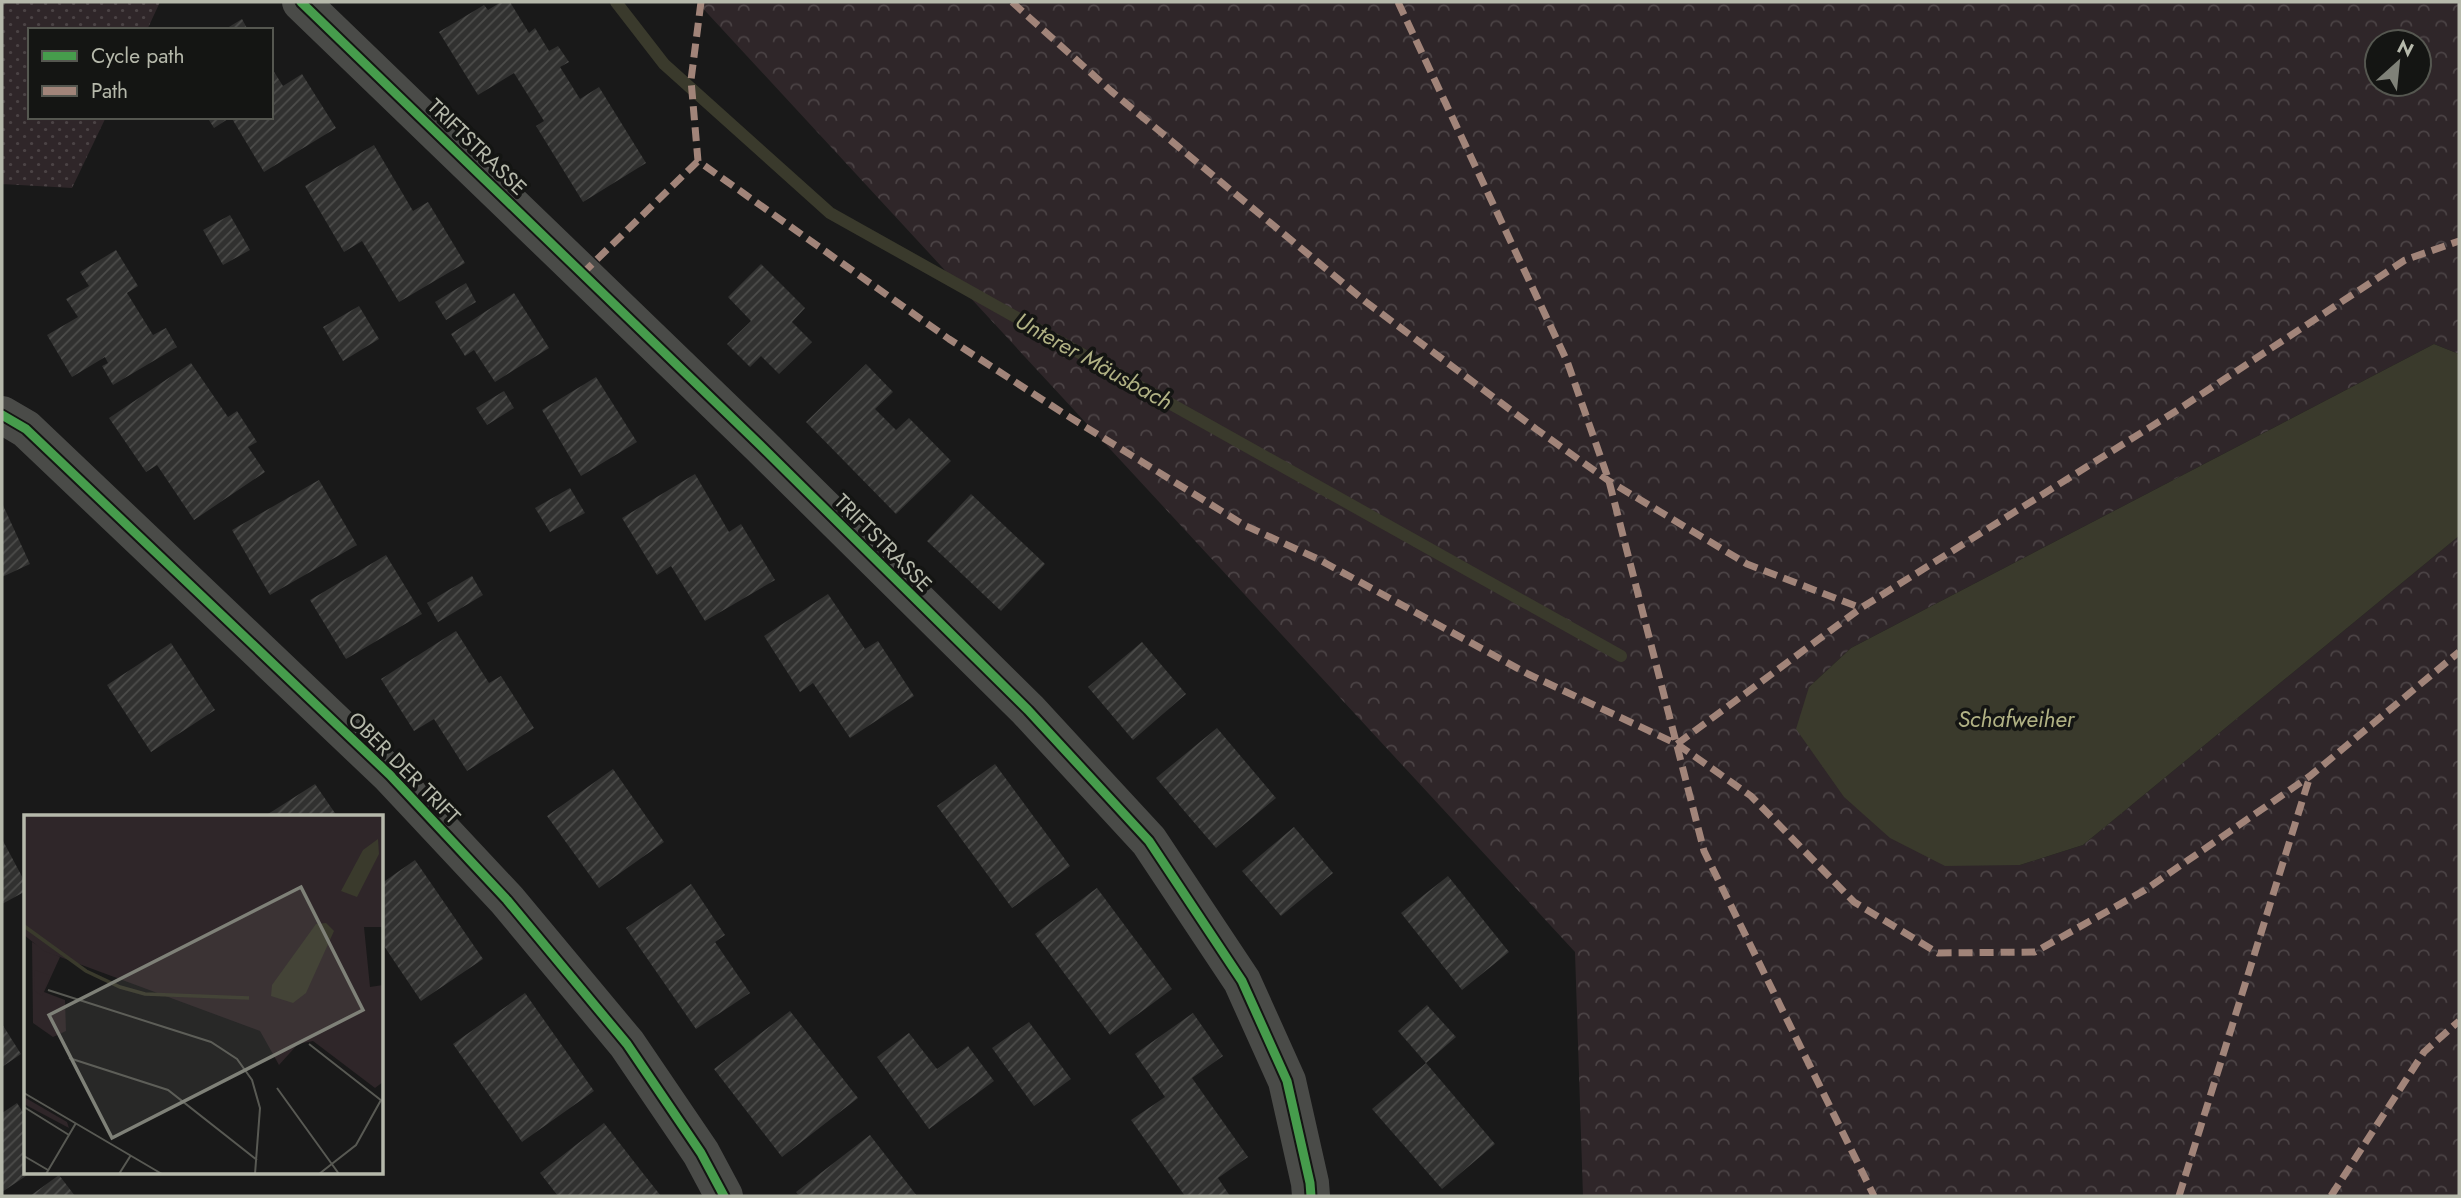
<svg xmlns="http://www.w3.org/2000/svg" width="2461" height="1198" font-family="Jost,sans-serif">
<style>
.grass{fill:url(#grass-dots)}
.forest{fill:url(#forest-crowns);fill-rule:evenodd}
.water{fill:#3a3a2c}
.lines{fill:none;stroke-linecap:round;stroke-linejoin:round}
.stream{stroke:#3a3a2c;stroke-width:12}
.building{fill:url(#building-hatch)}
.street{stroke:#4a4b48;stroke-width:38}
.quiet{stroke:#a18479;stroke-width:7;stroke-dasharray:14 7;stroke-linecap:butt}
.cycleway-casing{stroke:#141513;stroke-width:13}
.cycleway{stroke:#469c4c;stroke-width:9}
.labels{text-anchor:middle;dominant-baseline:central;stroke-width:7;stroke-linejoin:round;paint-order:stroke}
.street-label{font-size:21px;fill:#b6b9ab;stroke:#141513}
.water-label{font-size:23px;font-style:italic;fill:#b1b284;stroke:#141513}
.inset-river{fill:none;stroke:#3a3a2c;stroke-width:3.5}
.inset-road{fill:none;stroke:#585953;stroke-width:2}
.view{fill:#7f8178;fill-opacity:0.15;stroke:#7f8178;stroke-width:3.5}
.inset-edge{fill:none;stroke:#b6b9ab;stroke-width:3.5}
</style>
<defs>
<pattern id="grass-dots" width="8" height="8" patternUnits="userSpaceOnUse" patternTransform="scale(1.75)"><rect width="8" height="8" fill="#2f2629"/><path d="M2 2h.1M6 6h.1" fill="none" stroke="#4b4345" stroke-width="1.8" stroke-linecap="round"/></pattern>
<pattern id="forest-crowns" width="20" height="18" patternUnits="userSpaceOnUse" patternTransform="scale(1.75)"><rect width="20" height="18" fill="#2f2629"/><path d="M2 6a3 3 0 1 1 6 0M12 15a3 3 0 1 1 6 0" fill="none" stroke="#4b4345"/></pattern>
<pattern id="building-hatch" width="6" height="6" patternUnits="userSpaceOnUse" patternTransform="scale(1.75)"><rect width="6" height="6" fill="#313130"/><path d="M-1 1l2-2M0 6l6-6M5 7l2-2" fill="none" stroke="#4d4d4b"/></pattern>
</defs>
<rect width="100%" height="100%" fill="#191919"/>
<!-- grass -->
<path class="grass" d="M2 2H160L147 30H30V117H106L72 188 2 184Z"/>
<!-- forest -->
<path class="forest" d="M697 2H2459V354L2434 344 1851 648 1809 687 2020 865 2083 845 2459 536V1196H1583L1575 952ZM2377 42H2419V84H2377Z"/>
<!-- water -->
<path class="water" d="M2434 344 2459 354V536L2083 845 2020 865 1945 866 1890 838 1844 797 1796 729 1809 687 1851 648Z"/>
<g class="lines">
<!-- stream -->
<path class="stream" d="M616 2 664 64 830 213 1621 656"/>
</g>
<!-- building -->
<path class="building" d="M501 2H510L529 33 535 28 549 51 558 46 569 62 560 67 580 99 599 87 646 163 583 202 536 126 544 121 514 73 478 95 439 32 484 5 488 10Z
M242 19 248 30H224Z
M271 67 283 86 302 74 336 128 264 172 231 117 214 128 207 117H271Z
M374 145 413 211 428 202 465 263 399 302 362 241 344 252 305 186Z
M230 215 250 250 223 265 203 230Z
M116 250 138 286 127 293 153 335 166 328 177 347 113 385 102 366 108 363 105 357 72 377 47 335 78 317 66 299 89 286 80 272Z
M761 264 805 308 792 322 812 342 779 374 761 356 750 367 727 344 751 321 728 297Z
M466 283 476 302 446 320 435 302Z
M514 293 549 348 495 382 474 350 465 356 451 334Z
M359 306 379 339 343 361 323 327Z
M191 363 228 417 237 411 257 442 248 447 265 472 194 520 157 465 146 472 109 418Z
M866 364 893 392 875 409 896 430 909 418 951 461 896 514 806 422Z
M596 377 637 442 581 476 542 410Z
M504 391 514 408 487 425 476 408Z
M695 474 729 532 741 524 775 580 705 621 671 566 657 575 622 518Z
M319 480 357 545 270 595 232 530Z
M570 488 585 513 550 532 535 508Z
M971 494 1045 564 1001 611 927 541Z
M2 503 30 564 2 577Z
M386 555 422 614 346 659 310 600Z
M472 576 483 595 438 622 427 603Z
M828 594 865 649 878 641 914 696 850 738 813 683 800 692 764 636Z
M456 631 489 683 501 676 534 728 467 771 434 719 414 731 381 679Z
M1142 642 1186 694 1133 740 1088 687Z
M171 643 215 710 151 752 107 685Z
M1217 728 1276 798 1216 848 1156 778Z
M995 764 1070 866 1012 908 937 806Z
M613 769 664 842 599 888 547 816Z
M315 784 337 816H265Z
M1294 827 1333 873 1281 916 1242 871Z
M2 839 26 884V891L2 904Z
M415 860 483 959 421 1001 382 943V883Z
M1448 876 1509 952 1462 990 1401 913Z
M691 884 725 935 715 942 750 993 696 1029 626 928Z
M1097 888 1172 989 1110 1035 1035 934Z
M525 993 594 1091 522 1142 453 1044Z
M1427 1005 1456 1037 1426 1063 1398 1031Z
M790 1011 858 1098 782 1157 714 1069Z
M1193 1013 1223 1056 1192 1078 1248 1157 1218 1178 1230 1196H1185L1131 1120 1165 1097 1135 1054Z
M1029 1022 1071 1079 1034 1106 992 1048Z
M2 1024 21 1054 2 1067Z
M909 1033 937 1069 968 1046 994 1081 929 1129 877 1057Z
M1426 1063 1495 1144 1442 1189 1372 1109Z
M17 1103 26 1117V1172H32L2 1192V1113Z
M604 1123 642 1172 661 1196H558L540 1173Z
M870 1135 917 1196H799L796 1192Z
M59 1175 75 1196H30Z"/>
<g class="lines">
<!-- street -->
<path class="street" d="M301 2 760 445 1028 710 1149 841 1242 981 1287 1081 1310 1183 1311 1196
M2 415 26 429 390 775 507 900 627 1044 701 1153 724 1196"/>
<!-- quiet -->
<path class="quiet" d="M701 2 691 80 698 161 949 339 1063 413 1244 525 1318 559 1528 674 1677 744 1751 796 1854 902 1938 953 2035 952 2145 890 2310 776 2459 652
M1012 2 1111 91 1366 302 1536 429 1609 481 1747 564 1861 608
M1398 2 1567 361 1609 481 1704 851 1874 1196
M582 274 698 161
M1677 744 1861 608 2176 411 2405 260 2459 241
M2179 1196 2310 776
M2331 1196 2424 1052 2459 1021"/>
<!-- cycleway casing -->
<g class="cycleway-casing">
<path id="cycleway" d="M301 2 760 445 1028 710 1149 841 1242 981 1287 1081 1310 1183 1311 1196
M2 415 26 429 390 775 507 900 627 1044 701 1153 724 1196"/>
</g>
<!-- cycleway -->
<use href="#cycleway" class="cycleway"/>
</g>
<g class="labels">
<!-- street labels -->
<g class="street-label">
<text transform="translate(477 147) rotate(44)">TRIFTSTRASSE</text>
<text transform="translate(883 543) rotate(45)">TRIFTSTRASSE</text>
<text transform="translate(404 768) rotate(45)">OBER DER TRIFT</text>
</g>
<!-- water labels -->
<g class="water-label">
<text transform="translate(1094 361) rotate(29)">Unterer Mäusbach</text>
<text x="2016" y="719">Schafweiher</text>
</g>
</g>
<!-- overview -->
<g transform="translate(24 815)">
<rect width="359" height="359" fill="#191919"/>
<path d="M8 127 36 142 20 177 41 185 42 216 29 222 9 208ZM0 282 43 307 45 313 0 289Z" fill="#2f2629"/>
<path d="M0 0H359V112H340L346 172 359 170V267L351 273 289 226 274 229 255 250 236 216 20 136 0 120Z" fill="#2f2629"/>
<path d="M10 155 26 160 18 181 11 176Z" fill="#2f2629"/>
<path d="M354 24 355 39 333 82 317 76 339 35ZM302 108 310 116 282 178 269 188 247 181 248 170 292 109Z" fill="#3a3a2c"/>
<path class="inset-river" d="M0 111 62 156 96 172 121 179 225 183"/>
<path class="inset-road" d="M24 175 187 227 213 244 228 265 236 293 231 359M285 229 358 286M45 243 144 275 233 345M253 273 315 359M0 278 138 359M0 292 45 320M0 341 24 355M22 359 52 308M95 359 107 340M295 359 332 330 357 285"/>
<path class="view" d="M277 72 339 195 88 323 25 200Z"/>
<rect width="359" height="359" class="inset-edge"/>
</g>
<!-- border -->
<rect width="2461" height="1198" fill="none" stroke="#b6b9ab" stroke-width="7"/>
<!-- legend -->
<rect x="28" y="28" width="245" height="91" fill="#141513" stroke="#555750" stroke-width="2"/>
<rect x="42" y="51" width="35" height="10" fill="#469c4c" stroke="#555750" stroke-width="2"/>
<text x="91" y="63" font-size="21" fill="#b6b9ab">Cycle path</text>
<rect x="42" y="86" width="35" height="10" fill="#a18479" stroke="#555750" stroke-width="2"/>
<text x="91" y="98" font-size="21" fill="#b6b9ab">Path</text>
<!-- north arrow -->
<g transform="translate(2398 63) rotate(27)"><circle r="33" fill="#141513" stroke="#555750" stroke-width="2"/>
<path d="M0-5L12 26L0 18L-12 26Z" fill="#7f8178"/>
<text y="-10" font-size="19" font-weight="bold" text-anchor="middle" fill="#b6b9ab">N</text>
</g>
</svg>
